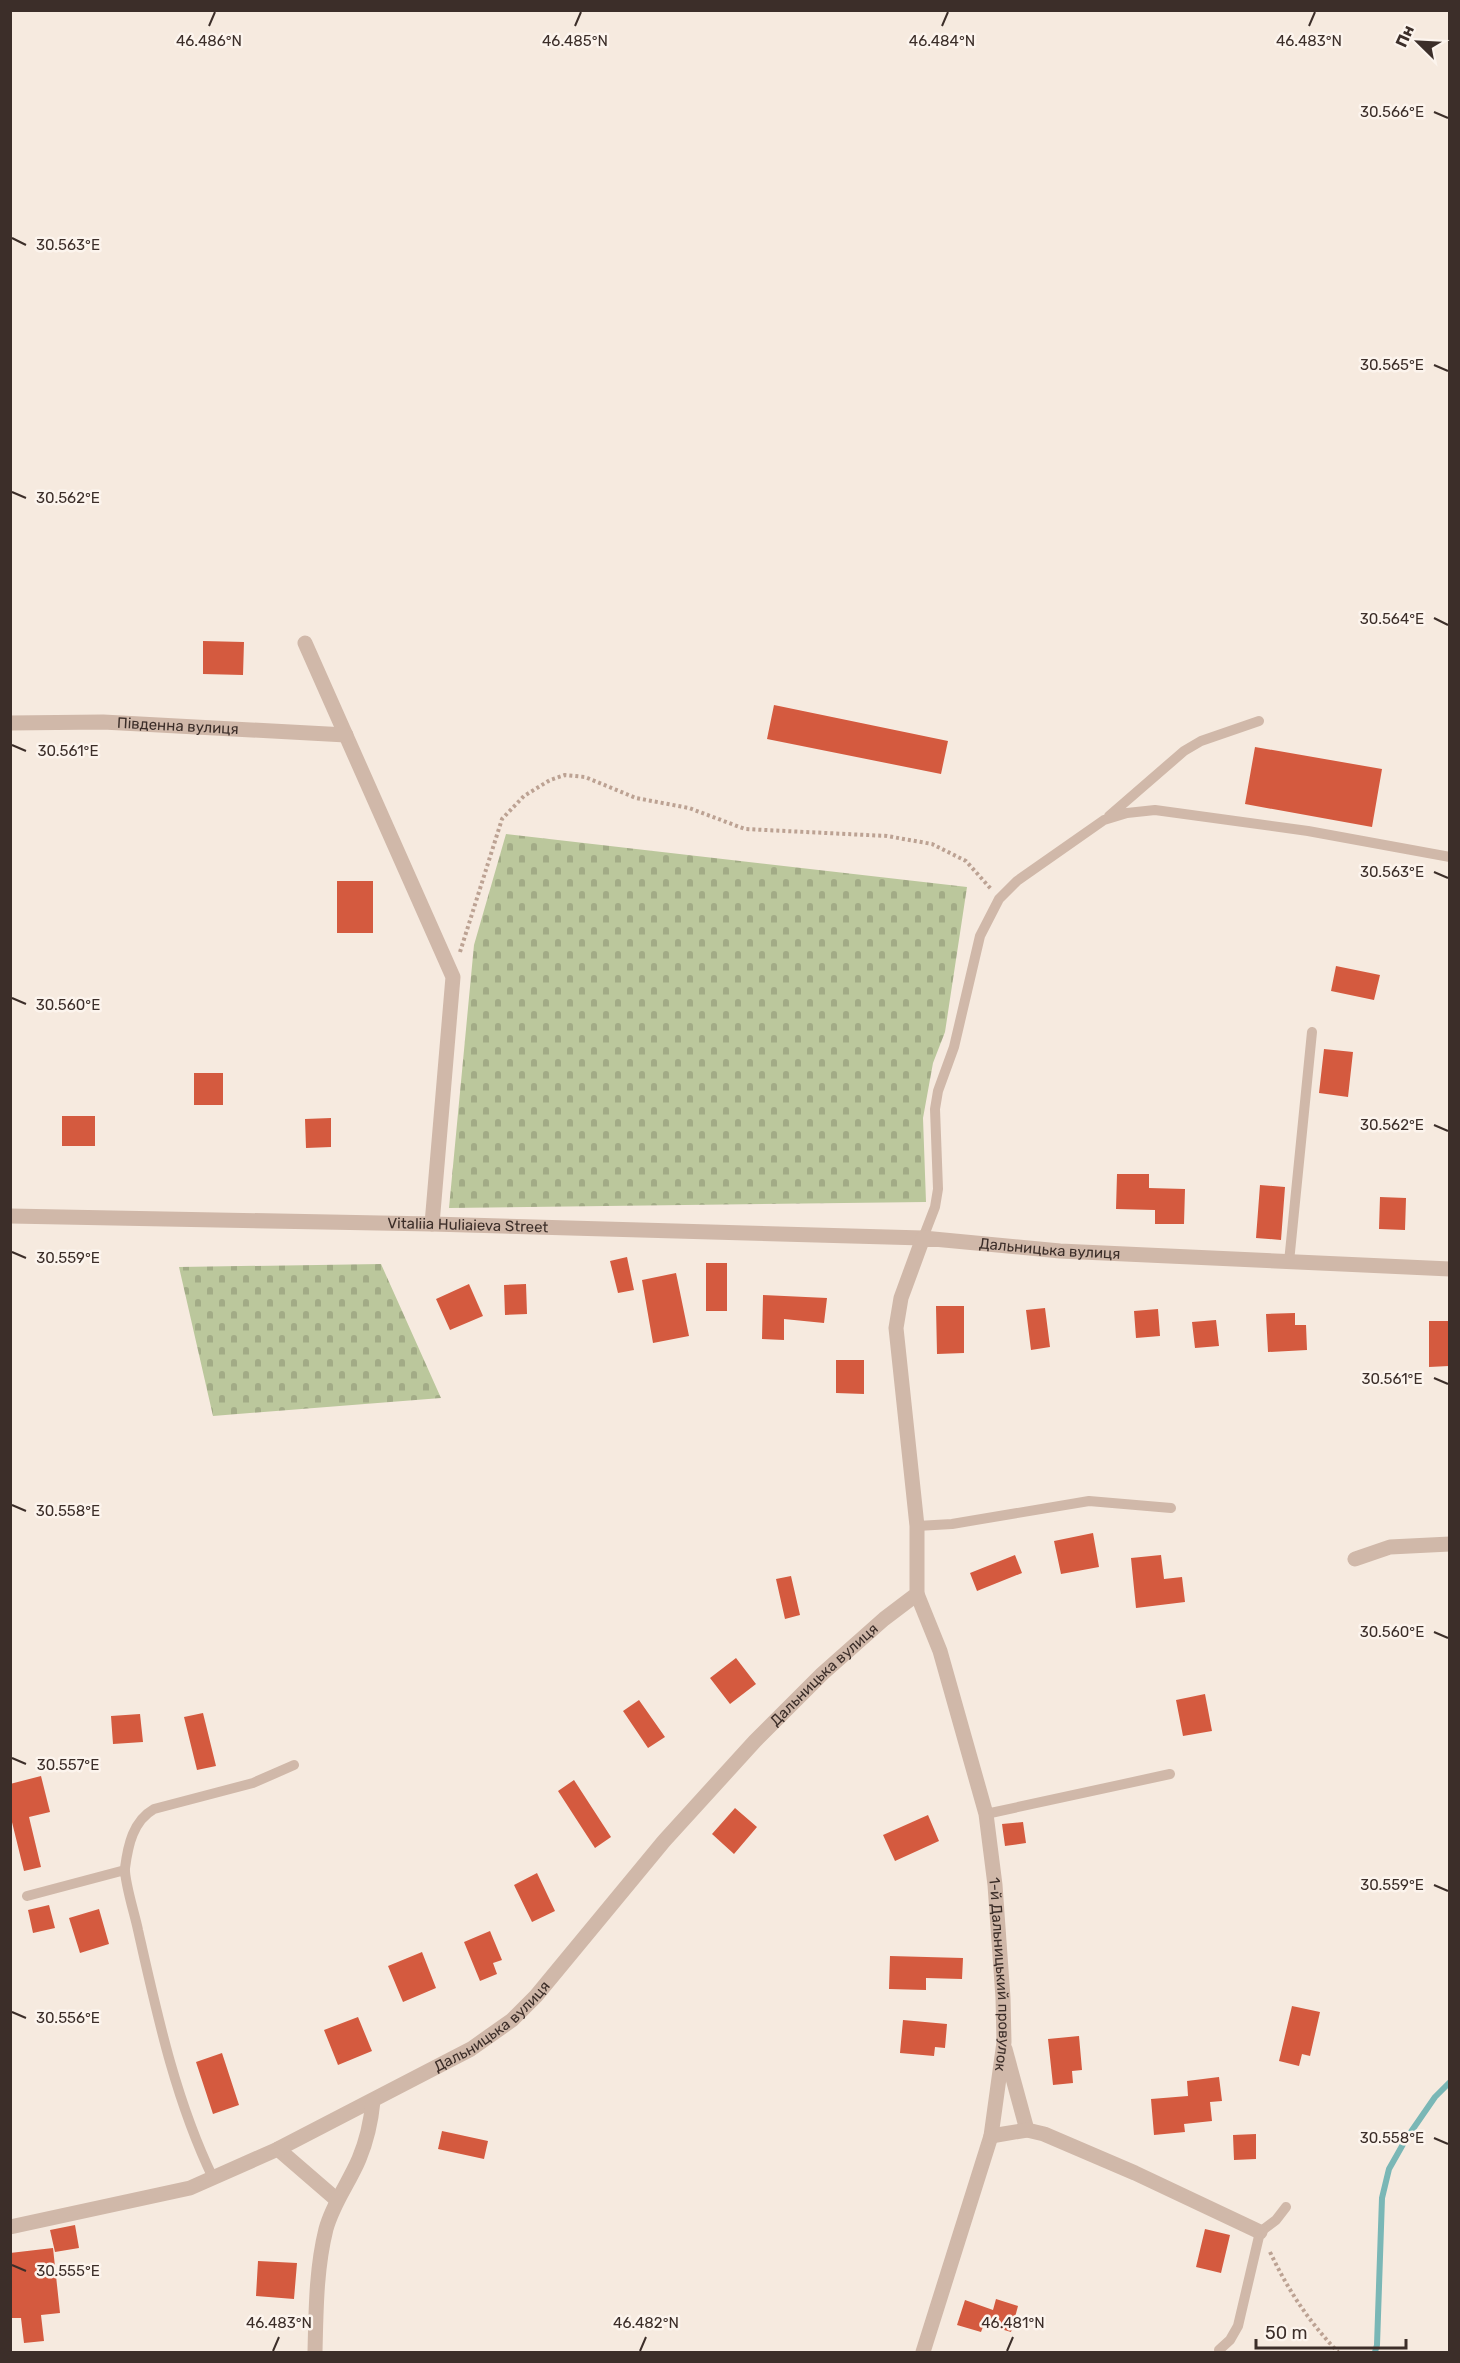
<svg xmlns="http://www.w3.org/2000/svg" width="1460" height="2363" font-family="Rubik,sans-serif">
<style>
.cemetery{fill:url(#cemetery-stones)}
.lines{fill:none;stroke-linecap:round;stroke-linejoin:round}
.stream{stroke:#7ab7b6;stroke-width:6}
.building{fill:#d45a3f}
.path{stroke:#bca293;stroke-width:4;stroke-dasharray:3 3;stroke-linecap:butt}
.lane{stroke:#d0b8a9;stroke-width:10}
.street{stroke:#d0b8a9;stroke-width:15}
.ticks{fill:none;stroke:#3c2e29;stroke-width:2}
.labels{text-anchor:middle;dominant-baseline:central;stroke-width:5;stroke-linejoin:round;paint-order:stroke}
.street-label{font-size:15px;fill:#3c2e29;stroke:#fcf4ed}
.ticks-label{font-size:15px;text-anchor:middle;fill:#3c2e29;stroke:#fcf4ed;stroke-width:5;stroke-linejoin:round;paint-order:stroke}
</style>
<defs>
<pattern id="cemetery-stones" width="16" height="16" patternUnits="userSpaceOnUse" patternTransform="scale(1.5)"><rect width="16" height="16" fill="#bbc79c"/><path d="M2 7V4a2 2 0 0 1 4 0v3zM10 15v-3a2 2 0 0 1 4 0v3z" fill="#a2ab86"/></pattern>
</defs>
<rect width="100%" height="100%" fill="#f6eadf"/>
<!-- cemetery -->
<path class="cemetery" d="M506 834 967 887 945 1032 933 1063 923 1118 926 1202 449 1208 474 945Z
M381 1264 441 1398 213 1416 179 1267Z"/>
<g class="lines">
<!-- stream -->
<path class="stream" d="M1375 2352 1377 2345 1382 2198 1389 2169 1406 2139 1435 2097 1450 2082"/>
</g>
<!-- building -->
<path class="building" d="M203 641 244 642 243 675 203 674Z
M774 705 948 741 941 774 767 739Z
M1255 747 1382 769 1372 827 1245 804Z
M337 881H373V933H337Z
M1336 966 1380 975 1374 1000 1331 991Z
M1324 1049 1353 1052 1348 1097 1319 1093Z
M194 1073H223V1105H194Z
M62 1116H95V1146H62Z
M331 1118V1147L306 1148 305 1119Z
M1117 1174H1149V1188L1185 1189 1184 1224H1155V1210L1116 1209Z
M1260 1185 1285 1187 1281 1240 1256 1238Z
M1380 1197 1406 1198 1405 1230 1379 1229Z
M627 1257 634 1290 618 1293 610 1261Z
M706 1263H727V1311H706Z
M676 1273 689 1336 653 1343 642 1280Z
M469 1284 483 1316 450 1330 436 1299Z
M526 1284 527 1314 505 1315 504 1285Z
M763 1295 827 1298 824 1323 784 1319V1340L762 1339Z
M936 1306H964V1353L937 1354Z
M1045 1308 1050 1347 1031 1350 1026 1310Z
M1158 1309 1160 1336 1136 1338 1134 1311Z
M1295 1313V1325H1306L1307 1350 1268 1352 1266 1314Z
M1216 1320 1219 1346 1195 1348 1192 1322Z
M1429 1321H1449V1366L1429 1367Z
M836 1360H864V1394L836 1393Z
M1093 1533 1099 1567 1061 1574 1054 1541Z
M1015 1555 1022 1573 977 1591 970 1573Z
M1161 1555 1164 1579 1182 1577 1185 1602 1136 1608 1131 1558Z
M791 1576 800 1615 785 1619 776 1579Z
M736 1658 756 1684 730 1704 710 1678Z
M1205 1694 1212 1731 1183 1736 1176 1700Z
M639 1700 665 1737 648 1748 623 1711Z
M203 1713 216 1766 197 1770 184 1717Z
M140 1714 143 1742 113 1744 111 1716Z
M41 1776 50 1812 29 1817 41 1867 24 1871 10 1814V1784Z
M574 1780 611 1837 595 1848 558 1791Z
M735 1808 757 1827 734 1854 712 1834Z
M928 1815 939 1841 895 1861 883 1835Z
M1023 1822 1026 1843 1005 1846 1002 1824Z
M537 1873 555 1911 532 1922 514 1885Z
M49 1905 55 1928 33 1933 28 1910Z
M99 1909 109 1944 80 1953 69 1918Z
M490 1931 502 1960 493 1963 497 1974 480 1981 464 1942Z
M422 1952 436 1988 403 2002 388 1966Z
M890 1956 963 1958 962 1979 926 1978V1990L889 1989Z
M1292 2006 1320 2012 1310 2056 1302 2054 1299 2066 1279 2061Z
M358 2017 372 2051 338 2065 324 2030Z
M903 2020 947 2024 945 2048 935 2047 934 2056 900 2053Z
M1079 2036 1082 2070 1072 2071 1073 2083 1053 2085 1048 2039Z
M222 2053 239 2105 213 2114 196 2062Z
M1219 2077 1222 2101 1210 2102 1212 2121 1184 2124 1185 2132 1154 2135 1151 2099 1188 2096 1187 2081Z
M442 2131 488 2141 484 2159 438 2149Z
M1256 2134V2159L1234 2160 1233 2135Z
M75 2225 79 2248 55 2252 50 2230Z
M1205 2229 1230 2235 1221 2273 1196 2267Z
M53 2248 60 2313 41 2315 44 2341 24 2343 21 2318H12L10 2253Z
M258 2261 297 2263 294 2299 256 2296Z
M996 2299 1018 2306 1011 2332 984 2324 981 2332 957 2325 965 2300 993 2310Z"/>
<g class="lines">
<!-- path -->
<path class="path" d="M460 952 502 819 524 796 550 780 565 775 585 777 636 798 689 808 745 829 887 836 932 844 966 861 991 889
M1270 2252C1288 2290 1309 2322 1338 2352"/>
<!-- lane -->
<path class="lane" d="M1109 816 1184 751 1201 741 1259 721
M923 1238 935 1207 938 1189 935 1109 938 1091 954 1047 980 936 999 899 1017 881 1104 820 1127 813 1155 810 1308 831 1450 857
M1289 1262 1312 1032
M917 1526 952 1524 1089 1501 1171 1508
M986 1814 1170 1774
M27 1896 125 1870
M213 2178C175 2099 157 2014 138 1930 135 1915 124 1881 125 1868 128 1845 133 1821 154 1809L253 1783 294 1765
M1219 2350 1230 2340 1238 2326 1260 2232 1276 2220 1286 2207"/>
<!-- street -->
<g class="street">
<path d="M305 643 453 977 432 1224"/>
<path id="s1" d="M10 723 103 722 346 735"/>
<path id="s2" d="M10 1216 432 1224 923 1238"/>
<path d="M1355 1559 1390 1547 1450 1544"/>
<path id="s3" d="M917 1594 940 1651 986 1814 995 1885 1003 1998 1004 2042 991 2136 923 2352"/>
<path d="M1005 2049 1027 2130"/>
<path d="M991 2136 1027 2130 1044 2134 1135 2173 1260 2232"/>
<path d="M278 2149 337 2200"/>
<path id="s4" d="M10 2227 190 2188 278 2149 471 2049 512 2020 536 1996 664 1841 755 1741 822 1674 884 1619 917 1594V1526L896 1328 901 1298 923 1238 1060 1251 1450 1269"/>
<path d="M315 2352C316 2312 316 2269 326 2229 333 2203 349 2183 359 2159 367 2140 371 2122 373 2101"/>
</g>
</g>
<!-- ticks -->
<path class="ticks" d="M209 26 215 12M575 26 581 12M942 26 948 12M1309 26 1315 12M1434 112 1448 118M12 238 26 245M1434 365 1448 371M12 492 26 498M1434 618 1448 625M12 745 26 751M1434 872 1448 878M12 998 26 1004M1434 1125 1448 1131M12 1252 26 1258M1434 1378 1448 1384M12 1505 26 1511M1434 1632 1448 1638M12 1758 26 1764M1434 1885 1448 1891M12 2012 26 2018M1434 2138 1448 2144M12 2265 26 2271M273 2351 279 2337M640 2351 646 2337M1007 2351 1013 2337"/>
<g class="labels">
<!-- street labels -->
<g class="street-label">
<text stroke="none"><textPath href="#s1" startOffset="168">Південна вулиця</textPath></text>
<text stroke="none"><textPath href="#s2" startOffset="458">Vitaliia Huliaieva Street</textPath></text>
<text stroke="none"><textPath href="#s4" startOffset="1626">Дальницька вулиця</textPath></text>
<text stroke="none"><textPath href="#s4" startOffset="1014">Дальницька вулиця</textPath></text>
<text stroke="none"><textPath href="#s3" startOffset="392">1-й Дальницький провулок</textPath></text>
<text stroke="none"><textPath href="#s4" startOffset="528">Дальницька вулиця</textPath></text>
</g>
</g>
<g class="ticks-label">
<text x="209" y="46">46.486°N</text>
<text x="575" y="46">46.485°N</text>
<text x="942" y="46">46.484°N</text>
<text x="1309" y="46">46.483°N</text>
<text x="1392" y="117">30.566°E</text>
<text x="68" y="250">30.563°E</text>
<text x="1392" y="370">30.565°E</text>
<text x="68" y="503">30.562°E</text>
<text x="1392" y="624">30.564°E</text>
<text x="68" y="756">30.561°E</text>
<text x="1392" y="877">30.563°E</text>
<text x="68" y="1010">30.560°E</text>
<text x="1392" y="1130">30.562°E</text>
<text x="68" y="1263">30.559°E</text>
<text x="1392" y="1384">30.561°E</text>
<text x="68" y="1516">30.558°E</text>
<text x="1392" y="1637">30.560°E</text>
<text x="68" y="1770">30.557°E</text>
<text x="1392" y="1890">30.559°E</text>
<text x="68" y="2023">30.556°E</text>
<text x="1392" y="2143">30.558°E</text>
<text x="68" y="2276">30.555°E</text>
<text x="279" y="2328">46.483°N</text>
<text x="646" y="2328">46.482°N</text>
<text x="1013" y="2328">46.481°N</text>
</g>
<!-- border -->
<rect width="1460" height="2363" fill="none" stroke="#3c2e29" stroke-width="24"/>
<!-- north arrow -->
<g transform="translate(1418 42) rotate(294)" stroke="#fcf4ed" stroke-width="4.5" paint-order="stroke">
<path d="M0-4.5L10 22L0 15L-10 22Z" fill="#3c2e29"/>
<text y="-9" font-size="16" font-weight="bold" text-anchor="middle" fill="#3c2e29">Пн</text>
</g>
<!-- scale -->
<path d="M1256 2339v9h150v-9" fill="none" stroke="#3c2e29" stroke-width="3"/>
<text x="1265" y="2339" font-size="18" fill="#3c2e29" stroke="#fcf4ed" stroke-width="4.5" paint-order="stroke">50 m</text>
</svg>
